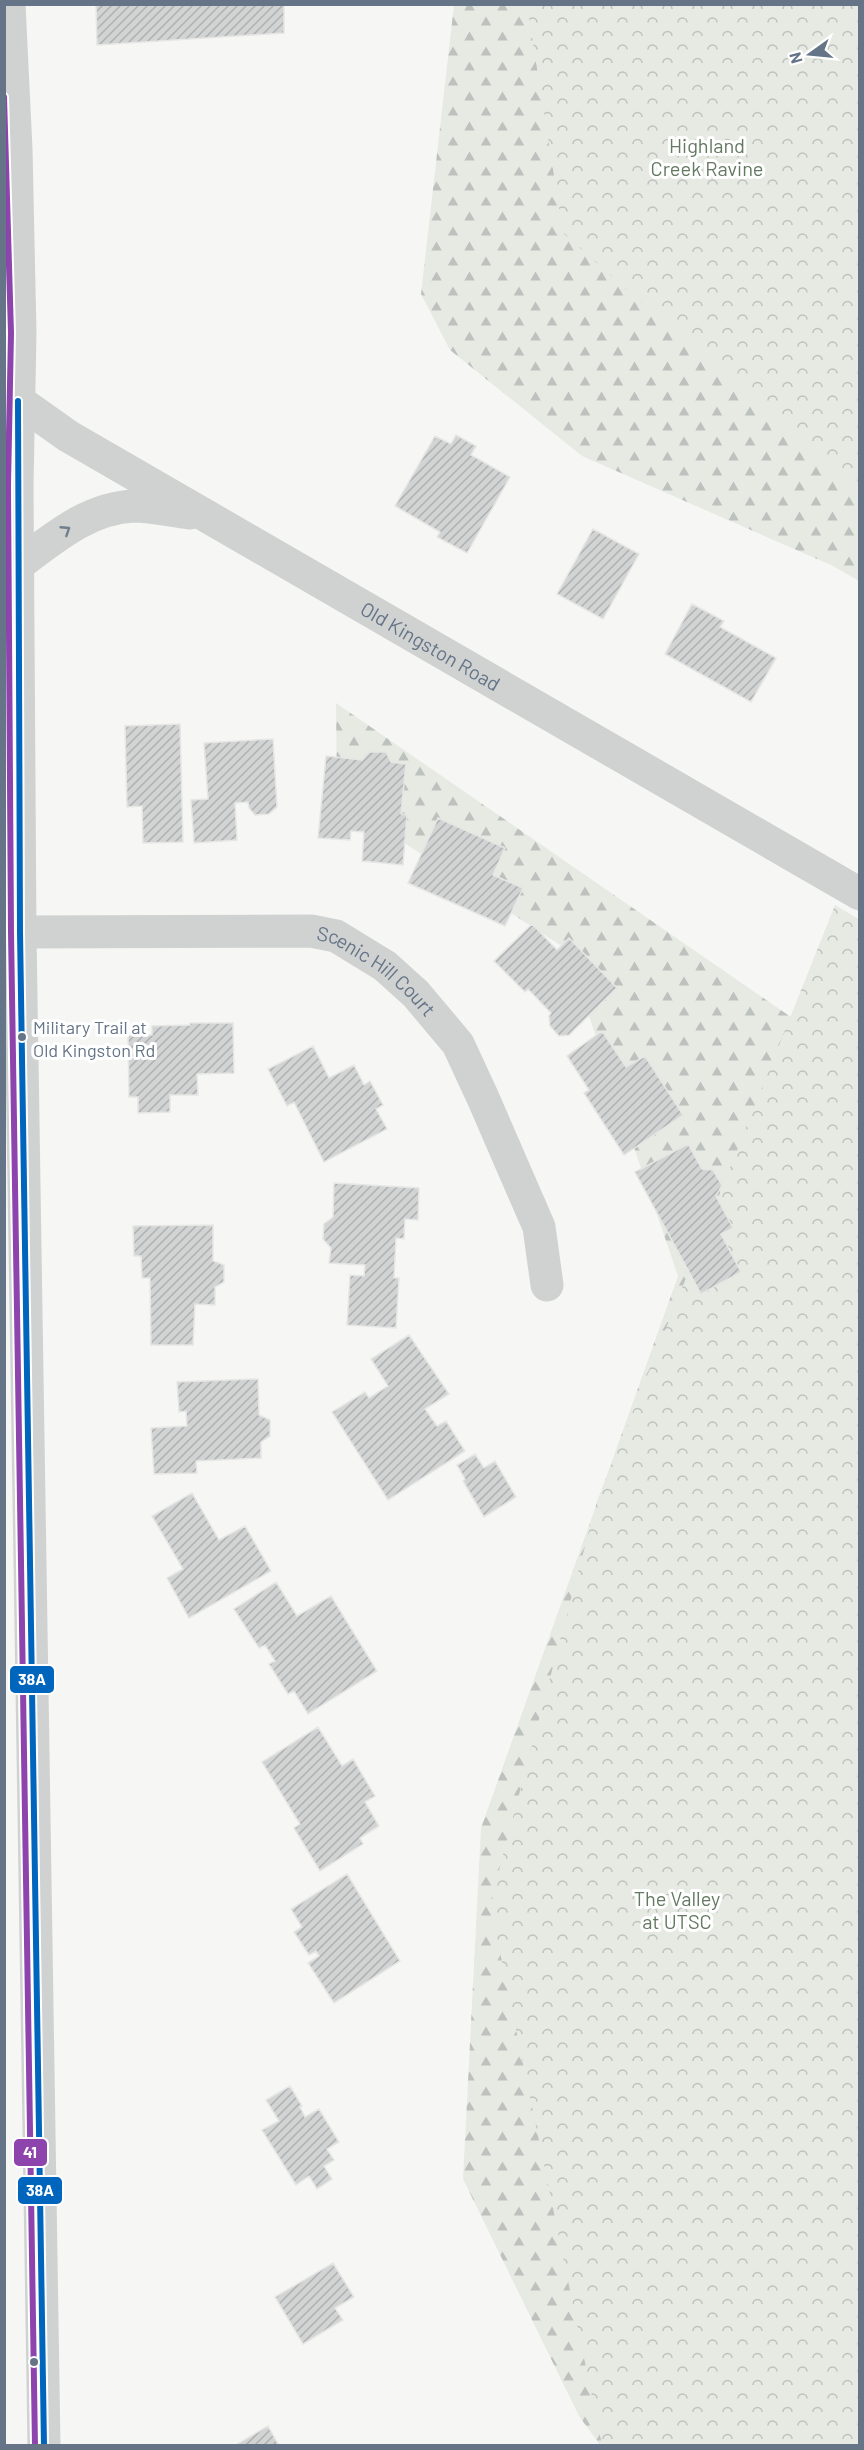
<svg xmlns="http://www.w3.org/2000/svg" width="864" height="2450" font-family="Barlow,sans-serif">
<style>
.forest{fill:url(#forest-firs)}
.park{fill:url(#park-crowns)}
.building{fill:url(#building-hatch);stroke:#e6e6e5;stroke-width:1.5}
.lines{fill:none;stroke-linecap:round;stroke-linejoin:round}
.minor{stroke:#d0d2d2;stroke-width:33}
.tertiary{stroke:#d0d2d2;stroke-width:33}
.bus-1-casing{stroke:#fff;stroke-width:10}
.bus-2-casing{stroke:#fff;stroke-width:10}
.bus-1{stroke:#0065bd;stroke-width:6}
.bus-2{stroke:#8e44ad;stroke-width:6}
.oneway{stroke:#707e8e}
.bus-dot{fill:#657587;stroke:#fff;stroke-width:2}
.labels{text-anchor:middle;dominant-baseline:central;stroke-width:6;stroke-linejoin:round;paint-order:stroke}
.bus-label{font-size:18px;fill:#657587;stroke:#fff;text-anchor:start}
.park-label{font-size:20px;fill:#637960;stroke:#fff}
.street-label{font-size:20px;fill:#657587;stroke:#fff}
.line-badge{stroke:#fff;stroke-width:2}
.badge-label{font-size:16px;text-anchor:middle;font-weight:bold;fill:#fff}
</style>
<defs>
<pattern id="forest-firs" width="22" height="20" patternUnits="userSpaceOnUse" patternTransform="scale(1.5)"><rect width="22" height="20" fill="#e6eae3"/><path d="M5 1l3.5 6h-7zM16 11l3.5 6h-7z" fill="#bec2be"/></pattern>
<pattern id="park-crowns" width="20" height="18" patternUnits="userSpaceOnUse" patternTransform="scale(1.5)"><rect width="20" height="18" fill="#e6eae3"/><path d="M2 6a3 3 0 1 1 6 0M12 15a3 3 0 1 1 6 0" fill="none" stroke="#bec2be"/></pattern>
<pattern id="building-hatch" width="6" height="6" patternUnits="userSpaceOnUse" patternTransform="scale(1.5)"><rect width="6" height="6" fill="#d2d3d3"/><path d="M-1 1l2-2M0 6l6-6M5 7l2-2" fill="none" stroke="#aeb0b1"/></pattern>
</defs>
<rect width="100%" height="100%" fill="#f6f7f5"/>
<!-- forest -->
<path class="forest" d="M454 5H859V581L833 566 582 456 450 350 421 294Z
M336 703 859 1064V2445H600L579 2416 463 2179 481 1828 678 1276 566 949 337 799Z"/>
<!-- park -->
<path class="park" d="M527 5H859V495L563 233Z
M835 905 860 920 859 2445H602L490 1904 597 1501Z"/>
<!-- building -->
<path class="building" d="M96 4H284V33L97 45Z
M456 435 476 446 471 455 510 477 467 553 437 537 440 532 395 506 435 436 451 444Z
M593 529 639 554 603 619 557 594Z
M692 604 724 621 720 627 776 658 751 702 665 654Z
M180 724 183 842 143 843 142 806 127 807 125 726Z
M273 739 277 807 269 814 255 815 249 808 248 802 235 803 237 840 194 843 191 800 208 799 204 743Z
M369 752H386L391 762 406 764 401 814 407 815 403 865 362 861 364 832 351 831 350 840 318 838 326 756 362 760Z
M438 818 505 848 493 875 523 888 505 926 408 883Z
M532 924 557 950 569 938 617 988 569 1035 559 1036 550 1026 549 1016 551 1013 528 989 525 992 494 961Z
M190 1023H233L234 1073 197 1074 198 1095H170V1112L138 1113V1097H129L128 1035H152V1026L190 1025Z
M602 1031 626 1067 645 1056 683 1115 624 1155 584 1093 589 1090 567 1056Z
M313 1046 329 1078 354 1065 364 1085 370 1081 383 1105 376 1109 387 1129 324 1162 294 1102 287 1106 268 1069Z
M688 1144 702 1169 713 1170 722 1185 716 1196 733 1228 721 1234 741 1272 701 1294 635 1172Z
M334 1183 419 1188 418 1220 405 1219 404 1239 396 1238 394 1278H399L396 1328 347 1325 350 1275 364 1276 365 1265 329 1263 331 1248 323 1239 324 1224 333 1217Z
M213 1225V1261L224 1265V1282L215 1287V1305L195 1304 193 1345H151L150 1278H142L141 1256H134L133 1226Z
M409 1335 449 1394 425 1409 437 1426 446 1421 465 1451 388 1500 332 1412 365 1392 369 1398 388 1386 371 1359Z
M258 1379 259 1415 270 1420V1436L261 1442V1458L196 1461 197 1473 154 1474 151 1428 187 1426 186 1411 179 1412 177 1382Z
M475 1454 484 1468 495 1461 516 1497 484 1517 463 1481 465 1479 457 1465Z
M192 1493 219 1540 245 1526 271 1571 189 1618 167 1578 183 1569 152 1516Z
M276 1582 297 1616 331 1596 377 1671 308 1714 294 1691 288 1694 269 1664 275 1661 265 1645 259 1648 234 1609Z
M318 1727 342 1766 353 1759 375 1796 365 1802 379 1826 360 1838 363 1844 320 1871 294 1828 300 1824 262 1762Z
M347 1874 400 1961 334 2003 308 1963 319 1956 316 1951 309 1955 294 1932 302 1927 291 1909Z
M290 2086 302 2106 300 2107 305 2117 319 2109 339 2142 327 2149 334 2160 324 2166 332 2179 317 2189 309 2176 296 2185 262 2130 279 2121 266 2100Z
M333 2263 354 2297 335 2308 343 2320 303 2344 275 2297Z
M268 2426 279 2446H234Z"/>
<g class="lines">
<!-- minor -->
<path class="minor" id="s1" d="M20 932 311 931 336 936 385 966 416 994 458 1044 483 1098 539 1227 547 1285"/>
<!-- tertiary -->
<g class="tertiary">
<path d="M9 4 16 149 20 333 17 485 20 932 44 2446"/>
<path id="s2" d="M6 392 68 436 860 894"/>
<path d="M19 564C54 538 88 508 134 506 153 506 172 511 190 513"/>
</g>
<!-- bus-1 casing -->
<g class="bus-1-casing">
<path id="bus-1" d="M18 401 20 932 44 2446"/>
</g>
<!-- bus-2 casing -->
<g class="bus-2-casing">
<path id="bus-2" d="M4 97 11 333 8 485 11 932 35 2446"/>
</g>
<!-- bus-1 -->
<use href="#bus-1" class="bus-1"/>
<!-- bus-2 -->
<use href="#bus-2" class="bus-2"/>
</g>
<!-- one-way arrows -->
<defs><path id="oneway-chevron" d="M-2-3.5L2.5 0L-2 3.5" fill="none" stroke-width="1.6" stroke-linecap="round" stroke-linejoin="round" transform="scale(1.5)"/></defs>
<use class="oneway" href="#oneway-chevron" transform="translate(66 530) rotate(-33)"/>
<!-- markers -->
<g class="bus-dot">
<circle cx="22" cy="1037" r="5"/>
<circle cx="34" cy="2362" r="5"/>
</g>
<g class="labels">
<!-- bus labels -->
<g class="bus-label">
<text x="33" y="1027">Military Trail at<tspan x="33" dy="23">Old Kingston Rd</tspan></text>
</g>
<!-- park labels -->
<g class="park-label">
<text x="707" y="145">Highland<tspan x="707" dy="23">Creek Ravine</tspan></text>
<text x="677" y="1898">The Valley<tspan x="677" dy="23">at UTSC</tspan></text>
</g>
<!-- street labels -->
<g class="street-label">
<text stroke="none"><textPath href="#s2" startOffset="495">Old Kingston Road</textPath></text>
<text stroke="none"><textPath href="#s1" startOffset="369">Scenic Hill Court</textPath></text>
</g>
</g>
<g class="line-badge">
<rect x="9" y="1665" width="46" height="29" rx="6" fill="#0065bd"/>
<rect x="13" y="2138" width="35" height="29" rx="6" fill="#8e44ad"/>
<rect x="17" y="2176" width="46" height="29" rx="6" fill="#0065bd"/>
</g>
<g class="badge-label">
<text x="32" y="1685">38A</text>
<text x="30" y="2158">41</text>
<text x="40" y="2196">38A</text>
</g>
<!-- border -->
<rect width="864" height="2450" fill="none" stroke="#657587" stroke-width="12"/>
<!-- north arrow -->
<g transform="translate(810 54) rotate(255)" stroke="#ffffff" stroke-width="4.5" paint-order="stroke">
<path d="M0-4.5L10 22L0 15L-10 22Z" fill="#657587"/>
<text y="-9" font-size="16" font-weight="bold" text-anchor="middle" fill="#657587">N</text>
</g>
</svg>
